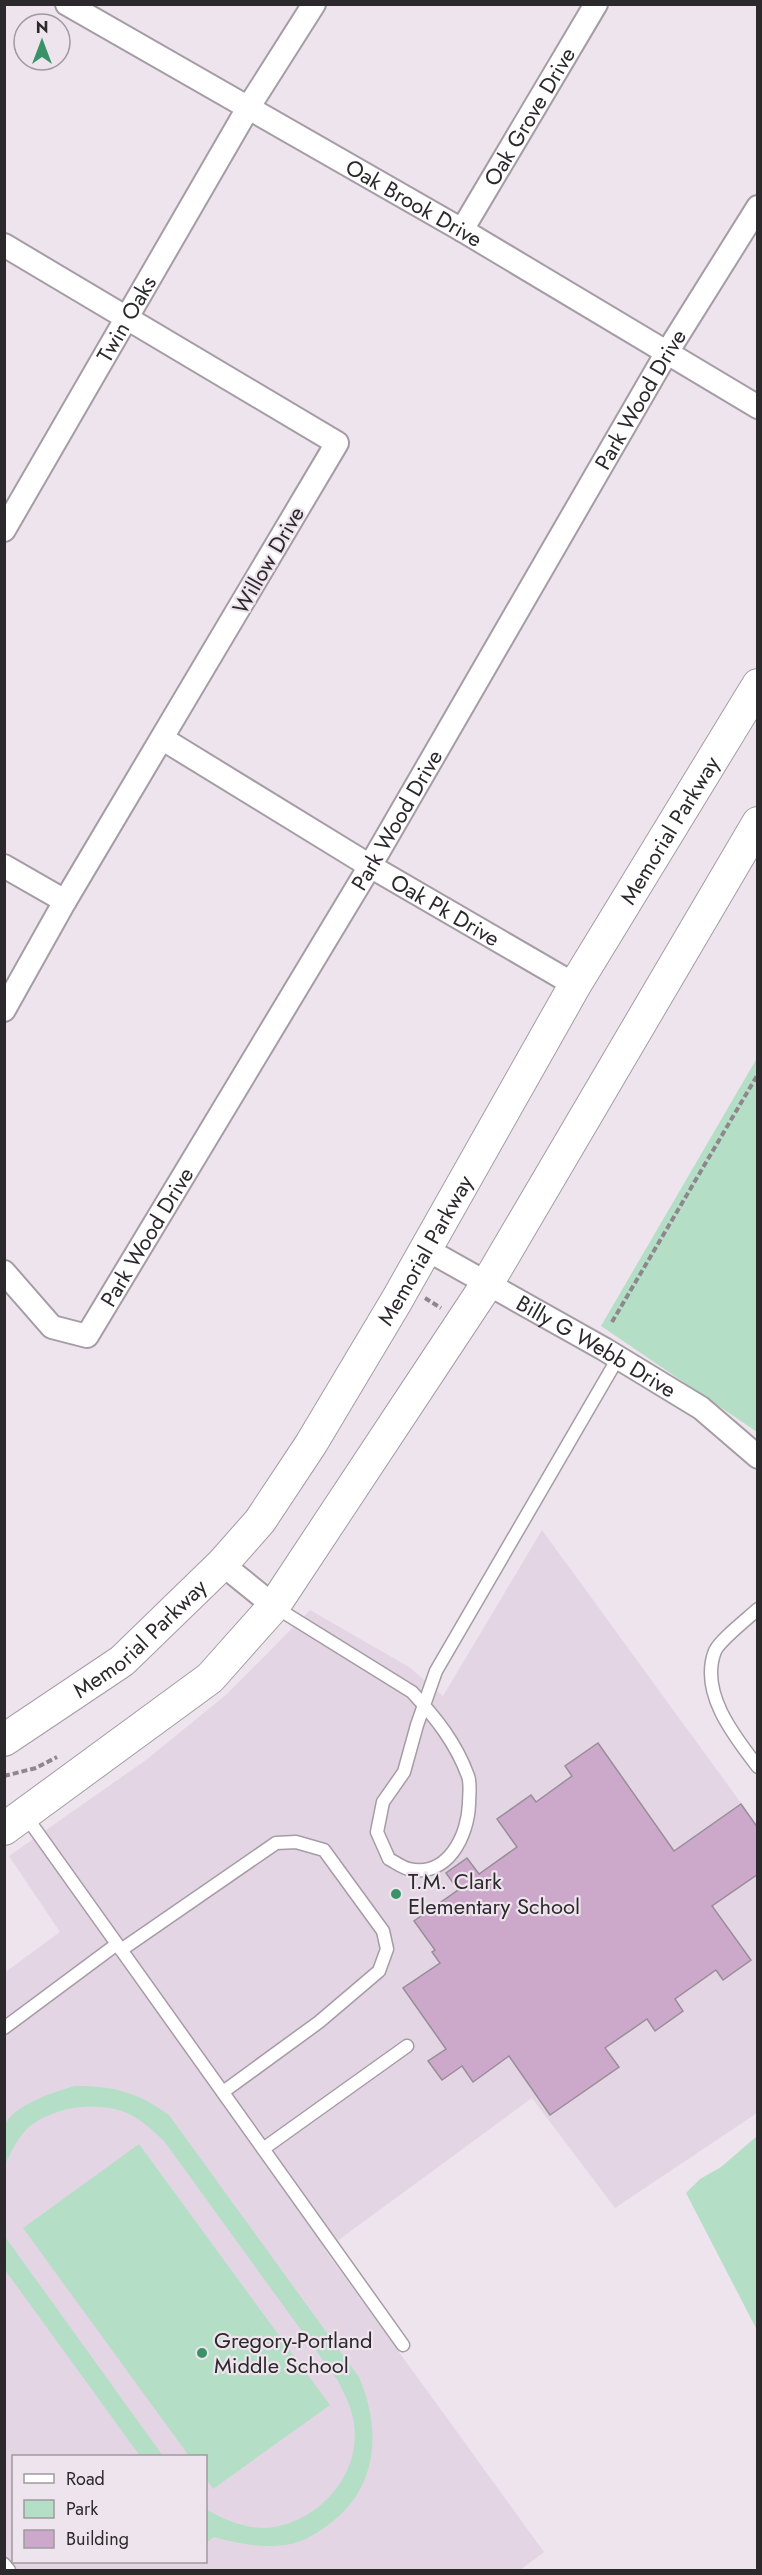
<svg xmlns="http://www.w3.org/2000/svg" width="762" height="2575" font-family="Jost,sans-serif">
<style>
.built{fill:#e4d5e4;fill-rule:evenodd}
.green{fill:#b4dfc6}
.building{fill:#cca9cb;stroke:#978e97;stroke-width:1.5}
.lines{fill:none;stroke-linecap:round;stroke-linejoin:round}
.lane-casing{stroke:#a59ca5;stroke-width:15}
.street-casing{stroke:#a59ca5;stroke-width:26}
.secondary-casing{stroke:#a59ca5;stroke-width:34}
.path{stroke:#8e878d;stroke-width:4;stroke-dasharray:6 3;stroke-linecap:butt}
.lane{stroke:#fff;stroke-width:12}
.street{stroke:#fff;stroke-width:22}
.secondary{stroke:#fff;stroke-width:32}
.poi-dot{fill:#3a9368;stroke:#eee4ed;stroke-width:2}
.labels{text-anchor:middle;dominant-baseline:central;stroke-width:4.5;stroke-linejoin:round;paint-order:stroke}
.street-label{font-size:22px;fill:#2c292c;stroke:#eee4ed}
.poi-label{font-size:22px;fill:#2c292c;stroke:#eee4ed;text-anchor:start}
</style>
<rect width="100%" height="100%" fill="#eee4ed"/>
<!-- built -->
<path class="built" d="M542 1530 757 1825V2113L615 2208 532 2098 325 2250 544 2552 520 2570H5L4 1973 60 1932 9 1856 146 1760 227 1694 310 1610 409 1667 443 1696ZM14 2456H206V2562H14Z"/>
<!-- green -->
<path class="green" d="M757 1058V1432L601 1326Z
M75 2086C113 2086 138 2092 169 2115L359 2377C382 2431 378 2489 328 2525 317 2533 305 2541 291 2544 264 2549 240 2544 214 2537L206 2543V2509C225 2521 252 2531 275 2527 322 2518 361 2473 354 2424 352 2408 345 2395 338 2381L164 2141C153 2131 141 2119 127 2113 96 2101 57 2106 30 2126 19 2135 12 2151 5 2164 4 2153 1 2135 5 2125 13 2105 56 2091 75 2086Z
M757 2136V2330L686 2193 700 2179 721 2167Z
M139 2144 330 2405 213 2489 206 2479V2456H189L23 2228Z
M4 2234 6 2238 163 2456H140L5 2270Z"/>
<!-- building -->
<path class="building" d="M598 1743 674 1851 741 1804 758 1828V1874L712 1906 751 1960 723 1980 716 1970 675 1999 683 2011 655 2031 647 2019 605 2048 619 2067 550 2115 509 2056 473 2082 462 2066 442 2080 428 2061 446 2049 403 1988 440 1963 432 1952 435 1950 414 1921 458 1890 446 1873 467 1858 479 1874 517 1847 497 1819 531 1795 536 1802 572 1776 565 1766Z"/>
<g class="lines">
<!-- lane casing -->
<g class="lane-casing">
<path id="lane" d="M275 1607 412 1692C436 1718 456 1743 468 1776 471 1784 469 1795 469 1804 468 1835 448 1878 409 1869 403 1868 395 1862 389 1859L377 1832 383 1802 404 1772 417 1725 436 1671 618 1358
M758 1609C747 1619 720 1640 715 1651 699 1692 734 1736 758 1767
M25 1815 403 2345
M121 1950 276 1843 296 1842 324 1850 383 1931 387 1949 379 1971 319 2022 223 2092
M4 2028 117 1944
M263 2149 407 2046
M4 2564 9 2570"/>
</g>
<!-- street casing -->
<g class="street-casing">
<g id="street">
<path id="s1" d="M67 4 462 230 758 407"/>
<path id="s2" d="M462 230 596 4"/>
<path d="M4 245 337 443 65 901 4 1010"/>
<path id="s3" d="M4 530 248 108 314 4"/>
<path id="s4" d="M163 739 370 866 575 985"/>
<path d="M4 866 65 901"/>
<path id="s5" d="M426 1249 604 1349 701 1408 758 1457"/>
<path id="s6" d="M4 1272 52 1327 87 1336 370 866 666 354 758 207"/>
<path d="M222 1564 274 1606"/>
</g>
</g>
<!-- secondary casing -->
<g class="secondary-casing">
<g id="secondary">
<path id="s7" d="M4 1740 122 1661 222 1564 260 1521 311 1444 397 1300 575 985 758 685"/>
<path d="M4 1829 210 1678 274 1606 487 1284 758 823"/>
</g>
</g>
<!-- path -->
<path class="path" d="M425 1298 441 1308
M612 1322 758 1074
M4 1776 36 1768 57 1757"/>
<!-- lane -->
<use href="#lane" class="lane"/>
<!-- street -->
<use href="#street" class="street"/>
<!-- secondary -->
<use href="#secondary" class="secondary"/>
</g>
<!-- markers -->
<g class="poi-dot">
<circle cx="396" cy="1894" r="6"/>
<circle cx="202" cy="2353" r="6"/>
</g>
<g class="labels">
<!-- street labels -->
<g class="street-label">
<text stroke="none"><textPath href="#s2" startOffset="132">Oak Grove Drive</textPath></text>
<text stroke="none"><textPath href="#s1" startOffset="400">Oak Brook Drive</textPath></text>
<text stroke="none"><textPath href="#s3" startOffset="244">Twin Oaks</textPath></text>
<text stroke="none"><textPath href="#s6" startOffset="1197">Park Wood Drive</textPath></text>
<text transform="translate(268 560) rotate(-60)">Willow Drive</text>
<text stroke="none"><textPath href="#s6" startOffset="711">Park Wood Drive</textPath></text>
<text stroke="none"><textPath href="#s7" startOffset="1142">Memorial Parkway</textPath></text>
<text stroke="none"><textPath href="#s4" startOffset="330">Oak Pk Drive</textPath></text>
<text stroke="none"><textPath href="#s6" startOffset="225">Park Wood Drive</textPath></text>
<text stroke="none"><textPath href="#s7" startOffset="656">Memorial Parkway</textPath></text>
<text stroke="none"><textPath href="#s5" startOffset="196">Billy G Webb Drive</textPath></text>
<text stroke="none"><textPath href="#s7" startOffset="170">Memorial Parkway</textPath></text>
</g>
<!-- poi labels -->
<g class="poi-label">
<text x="408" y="1881">T.M. Clark<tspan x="408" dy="25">Elementary School</tspan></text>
<text x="214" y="2340">Gregory-Portland<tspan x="214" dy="25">Middle School</tspan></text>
</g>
</g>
<!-- border -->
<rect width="762" height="2575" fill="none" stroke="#2c292c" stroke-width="12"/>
<!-- legend -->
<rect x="12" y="2455" width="195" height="108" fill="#eee4ed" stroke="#a099a0" stroke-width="1.5"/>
<rect x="24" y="2474" width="30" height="9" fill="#ffffff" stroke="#a099a0" stroke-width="1.5"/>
<text x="66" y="2485" font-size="18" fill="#2c292c">Road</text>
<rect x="24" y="2500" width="30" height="18" fill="#b4dfc6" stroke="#a099a0" stroke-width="1.5"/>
<text x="66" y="2515" font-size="18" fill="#2c292c">Park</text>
<rect x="24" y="2530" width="30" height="18" fill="#cca9cb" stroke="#a099a0" stroke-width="1.5"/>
<text x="66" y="2545" font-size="18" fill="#2c292c">Building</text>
<!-- north arrow -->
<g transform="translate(42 42)"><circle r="28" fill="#eee4ed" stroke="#a099a0" stroke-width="1.5"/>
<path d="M0-4.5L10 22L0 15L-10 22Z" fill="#3a9368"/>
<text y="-9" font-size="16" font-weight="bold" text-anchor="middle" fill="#2c292c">N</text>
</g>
</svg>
